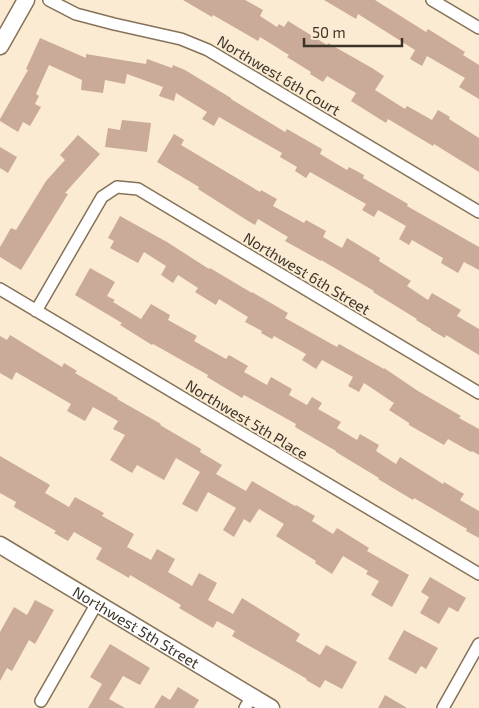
<svg xmlns="http://www.w3.org/2000/svg" width="479" height="708" font-family="'Exo 2',sans-serif">
<style>
.building{fill:#caaa98}
.lines{fill:none;stroke-linecap:round;stroke-linejoin:round}
.street-casing{stroke:#857258;stroke-width:14}
.secondary-casing{stroke:#857258;stroke-width:19}
.street{stroke:#fff;stroke-width:11}
.secondary{stroke:#fff;stroke-width:16}
.labels{text-anchor:middle;dominant-baseline:central;stroke-width:4;stroke-linejoin:round;paint-order:stroke}
.street-label{font-size:15px;fill:#3c3429;stroke:#fcebd3}
</style>
<rect width="100%" height="100%" fill="#fcebd3"/>
<!-- building -->
<path class="building" d="M183 0H245L263 10 260 16 277 27 279 24 284 27 288 21 327 45 328 43 372 68 384 76 375 90 405 109 407 106 432 120 438 110 450 117 449 119 479 138V172L434 144 433 146 388 119 386 123 351 101 356 93 327 76 323 82 310 74 311 72 287 57 289 55 260 37 258 41 213 15 212 17Z
M324 0H375L426 32 428 29 465 52 463 55 479 65V99L459 87 465 78 427 56 422 66 410 59 415 50 358 14 356 19Z
M40 38 86 58V54L146 64 147 59 172 68 173 65 185 70 231 98V99L285 132 287 129 322 149 320 154 347 170 349 167 364 175 363 178 408 204 407 206 479 247V270L464 262 458 273 441 263 443 258 412 240 409 245 399 239 406 226 378 210 374 217 362 210 366 204 310 172 306 178 295 171 297 167 280 157 282 153 219 117 214 126 202 119 207 112 176 93 174 101 159 96 163 87 127 74 125 84 105 80 103 93 81 90 82 80 49 65 36 94 39 96 35 104 41 107 30 126 23 122 18 132 0 121V119L28 70 26 69Z
M122 120 151 123 147 152 105 147 108 128 120 130Z
M174 134 184 140 181 145 260 192 261 190 277 199 273 206 304 223 306 220 326 231 323 237 342 248 347 238 380 258 379 261 411 281 407 286 428 300 432 293 461 310 457 316 479 329V355L446 335 445 338 431 330V329L416 320 417 319 373 292 374 291 321 260V261L285 241 288 237 258 219 255 225 245 219 198 189 199 187 157 162Z
M78 135 100 154 65 193 68 194 21 270 0 257V247L11 228 16 230 46 181 65 160 60 155Z
M0 147 17 157 8 173 0 168Z
M120 216 167 242 209 269 210 268 252 293V292L288 313 285 318 337 347 339 344 384 369V368L418 391 461 416 459 418 479 429V455L472 451 471 452 448 439 444 445 409 425V423L389 410 394 403 364 383 359 392 348 386 353 377 322 360 316 369 302 360 306 354 274 336 272 339 261 333 262 331 245 322 248 317 219 299 216 305 195 292 198 288 178 275 173 283 161 275 166 266 144 252 138 263 110 248 114 241 108 238Z
M90 268 115 282 107 296 115 300 113 302 141 319 151 304 170 315 168 320 197 336 194 341 226 359 229 355 248 366 244 372 267 385 271 377 292 389 289 395 307 405 312 397 322 403 318 409 341 422 337 428 357 440 360 434 379 445 376 451 396 464 400 457 443 484 444 482 464 494 460 500 479 511V538L466 531 467 529 414 498 413 500 378 479 379 478 336 452V451L295 427 296 424 244 395 242 398 207 377 208 375 153 344 152 345 120 325 122 323 75 295Z
M10 335 62 367 64 363 77 371 75 373 118 398 117 399 161 424 160 425 201 449 200 452 222 465 216 474 246 491 252 481 295 506 296 505 315 516 312 521 333 534 337 528 369 548 367 551 409 575 392 607 371 595 379 581 366 574 368 571 343 556 332 574 315 563 316 561 276 536 284 524 259 509 250 523 244 519 234 537 223 530 236 508 208 492 197 512 182 504 200 472 176 458 164 480 137 465 132 473 110 460 125 435 113 429 118 421 93 407 85 421 67 411 71 404 16 372 12 380 0 373V336L7 340Z
M0 456 50 485 45 493 69 507 75 497 104 513 102 516 134 534 127 547 151 560 157 549 175 559 168 572 192 586 199 573 217 583 208 600 233 614 242 598 300 634 296 641 320 655 326 645 357 662 342 689 325 680 320 688 306 680 307 679 232 636 235 631 217 621 213 628 179 608 181 605 130 575 129 578 96 559 102 548 74 532 68 541 54 533 56 531 14 507 16 502 0 493Z
M430 577 466 598 458 612 449 607 439 624 420 613 429 597 421 592Z
M35 600 54 610 35 644 29 640 12 671 7 668 0 681V632L14 607 27 615Z
M404 630 438 648 426 669 421 666 416 674 388 659Z
M110 644 150 668 140 685 123 676 109 699 125 708H88L102 684 90 677Z
M178 687 199 700 194 708H154L162 695 170 700Z
M385 695 407 708H378Z"/>
<g class="lines">
<!-- street casing -->
<g class="street-casing">
<path id="street" d="M49 0 76 14 114 24 181 39 208 50 479 212
M432 0 479 28
M0 289 479 574
M36 311 102 197 117 187 138 189 479 393
M41 701 97 603
M245 708 252 696
M443 708 479 644"/>
</g>
<!-- secondary casing -->
<g class="secondary-casing">
<g id="secondary">
<path d="M0 46 26 0"/>
<path id="s1" d="M0 545 271 708"/>
</g>
</g>
<!-- street -->
<use href="#street" class="street"/>
<!-- secondary -->
<use href="#secondary" class="secondary"/>
</g>
<g class="labels">
<!-- street labels -->
<g class="street-label">
<text transform="translate(279 75) rotate(31)">Northwest 6th Court</text>
<text transform="translate(307 273) rotate(31)">Northwest 6th Street</text>
<text transform="translate(247 419) rotate(31)">Northwest 5th Place</text>
<text stroke="none"><textPath href="#s1" startOffset="159">Northwest 5th Street</textPath></text>
</g>
</g>
<!-- scale -->
<path d="M304 38v8h98v-8" fill="none" stroke="#3c3429" stroke-width="2.5"/>
<text x="312" y="38" font-size="15" fill="#3c3429" stroke="#fcebd3" stroke-width="4" paint-order="stroke">50 m</text>
</svg>
